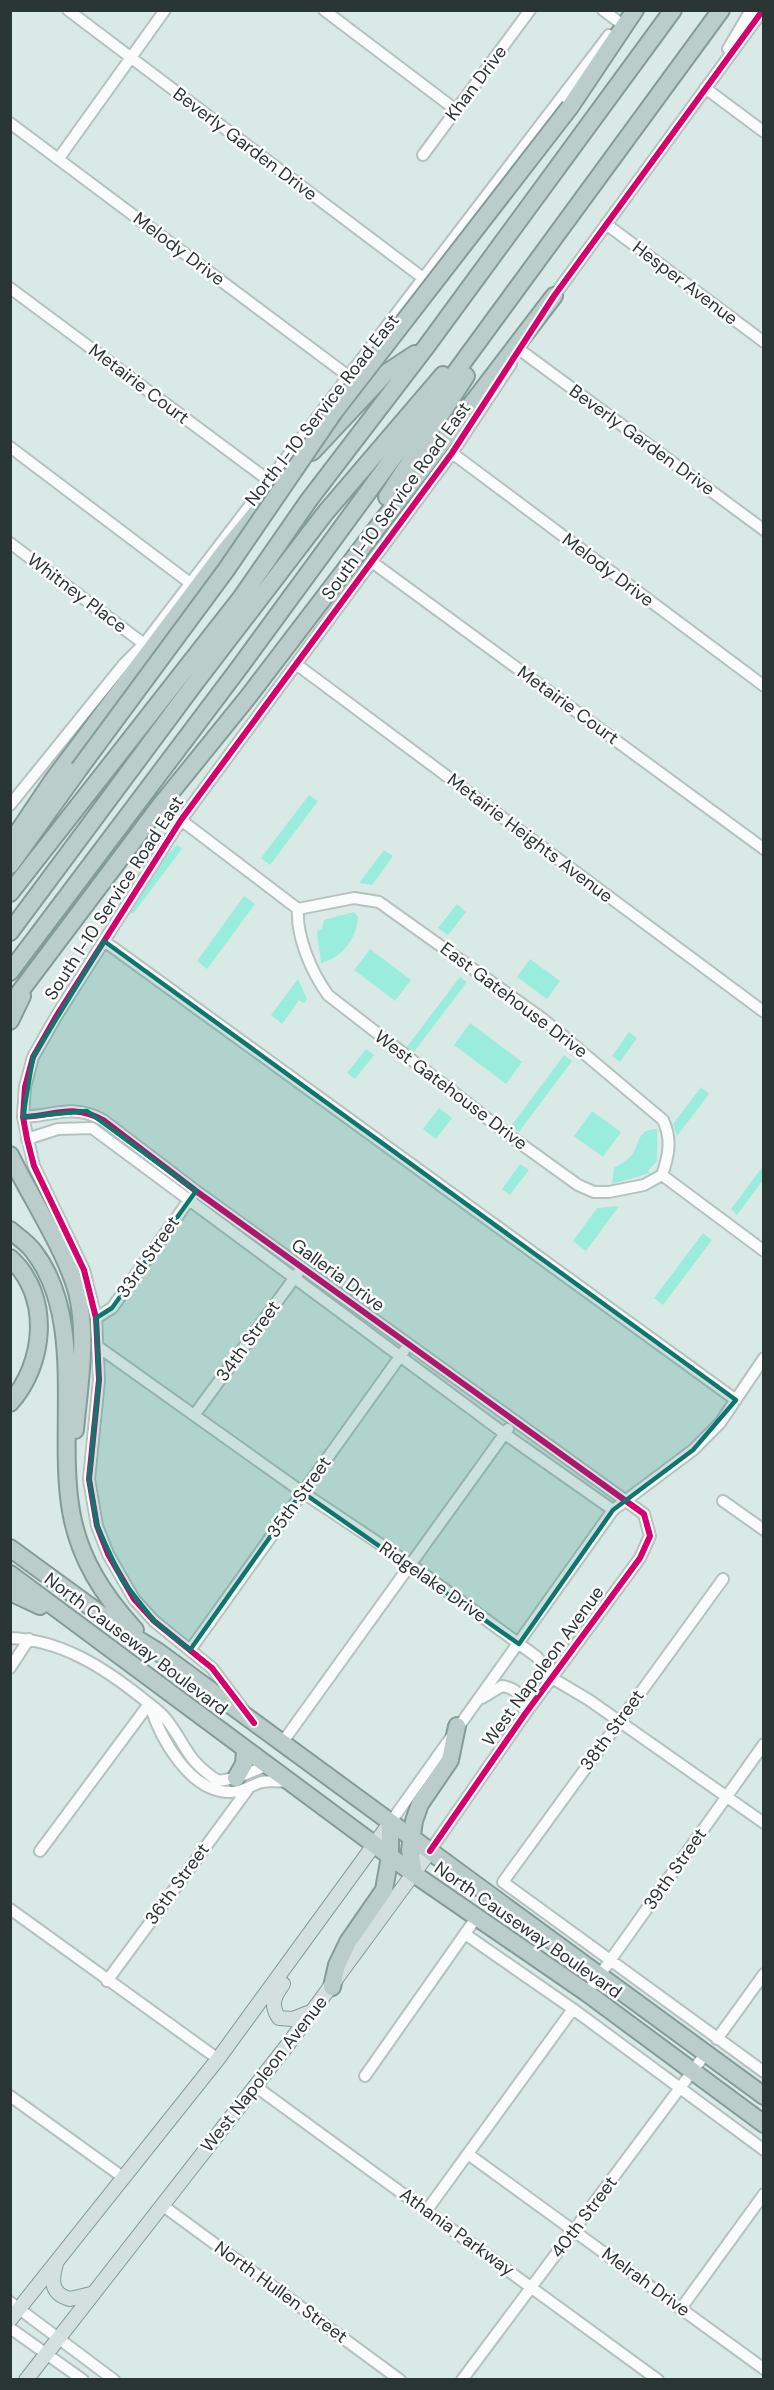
<svg xmlns="http://www.w3.org/2000/svg" width="774" height="2390" font-family="'DM Sans',sans-serif">
<style>
.green{fill:#9aecdd}
.lines{fill:none;stroke-linecap:round;stroke-linejoin:round}
.minor-casing{stroke:#b5c2bf;stroke-width:14}
.major-casing{stroke:#849c98;stroke-width:16}
.highway-casing{stroke:#849c98;stroke-width:20}
.minor{stroke:#f9fcfb;stroke-width:10}
.major{stroke:#d4e0de;stroke-width:14}
.highway{stroke:#bbcdca;stroke-width:16}
.highway-bridge-casing{stroke:#849c98;stroke-width:20;stroke-linecap:butt}
.highway-bridge{stroke:#bbcdca;stroke-width:16}
.cycleway-casing{stroke:#fff;stroke-width:10}
.cycleway{stroke:#d6006c;stroke-width:6}
.marked{fill:#0f766e;fill-opacity:0.2;stroke:#0f766e;stroke-width:4.5;stroke-linejoin:round}
.labels{text-anchor:middle;dominant-baseline:central;stroke-width:5;stroke-linejoin:round;paint-order:stroke}
.street-label{font-size:18px;fill:#2a3634;stroke:#fff}
</style>
<rect width="100%" height="100%" fill="#d9eae6"/>
<!-- green -->
<path class="green" d="M309 795 318 801 270 865 261 858Z
M177 845 182 849 133 914 127 910 160 862Z
M384 850 393 856 372 885 359 883Z
M244 896 255 904 207 969 197 961Z
M457 904 466 912 448 935 438 928Z
M354 912 358 917C357 938 342 958 321 963L317 931 322 929 324 920Z
M370 949 411 980 395 1001 354 970Z
M530 959 560 981 547 999 517 977Z
M460 977 467 982 413 1053 406 1048Z
M298 979 307 999 304 1003 299 1000 282 1024 271 1015Z
M470 1023 522 1062 506 1084 454 1045Z
M629 1032 637 1038 620 1062 612 1056Z
M366 1049 374 1055 355 1079 347 1073Z
M564 1055 572 1061 519 1132 511 1126Z
M701 1087 709 1094 677 1136 673 1124Z
M439 1108 452 1118 436 1139 423 1129Z
M592 1111 621 1132 603 1157 574 1136Z
M657 1129V1161L648 1171 650 1173 612 1184 614 1168C620 1164 626 1161 631 1156 641 1144 636 1129 657 1129Z
M520 1164 529 1170 510 1195 502 1189Z
M763 1166V1180L737 1215 731 1209Z
M619 1206 586 1251 573 1241 597 1208Z
M703 1233 712 1240 663 1305 654 1298Z"/>
<g class="lines">
<!-- minor casing -->
<g class="minor-casing">
<path id="minor" d="M68 10 423 278
M324 10 456 110
M603 10 619 22
M728 49 751 10
M705 88 764 132
M10 123 347 375
M423 155 530 10
M59 158 165 10
M606 224 764 342
M10 288 268 480
M551 300 763 10
M520 350 764 530
M10 447 190 583
M452 453 764 686
M10 543 144 644
M372 562 764 849
M296 664 764 1012
M10 805 124 664 144 644 609 35
M181 820 298 909
M298 909 354 898 379 902 543 1019 663 1120C672 1139 669 1155 662 1175
M298 909C296 937 312 973 328 995L510 1136 578 1185 594 1192H609L644 1185 662 1175
M104 941 736 1400
M23 1117C54 1116 73 1103 103 1120L196 1191 644 1514 650 1536 640 1558 525 1714 430 1851
M27 1139 58 1129 92 1128 505 1434 613 1510
M662 1175 764 1251
M96 1318 112 1308 192 1196
M97 1346 302 1492 410 1564 537 1657 552 1678 589 1700 764 1823
M195 1414 298 1273
M723 1501 764 1530
M723 1579 503 1882 764 2072
M10 1638C61 1640 103 1667 142 1698 149 1704 160 1711 166 1719 188 1747 185 1759 218 1781L236 1778 268 1765
M190 1650 404 1351
M10 1668 29 1639
M482 1698 502 1686C520 1689 522 1697 525 1714
M150 1705C160 1738 190 1793 231 1792 243 1792 251 1785 262 1782 271 1780 282 1782 290 1782
M243 1709 212 1668 154 1621 134 1599 108 1554 97 1526 89 1479 99 1380 96 1318 84 1270 34 1166 23 1117 25 1087 33 1057 57 1015 181 820 452 453 511 364
M282 1743 508 1429
M390 1823 613 1510 693 1450 720 1423 764 1358
M40 1851 149 1704
M10 1909 218 2059
M465 1934 573 2009 764 2150
M107 1981 248 1789
M587 1993 764 1744
M717 2039 764 1974
M365 2076 476 1918
M255 2086 658 2380
M10 2096 124 2178
M468 2154 764 2369
M162 2205 400 2380
M427 2210 573 2009
M10 2302 114 2380
M682 2307 764 2194
M10 2328 83 2380
M462 2380 706 2053"/>
</g>
<!-- major casing -->
<g class="major-casing">
<path id="major" d="M283 1984C274 1996 270 2005 279 2018L293 2019 313 2011
M56 2264C51 2281 51 2294 70 2299L91 2294
M10 2320 218 2059 390 1823
M26 2380 289 2043 430 1851"/>
</g>
<!-- highway casing -->
<g class="highway-casing">
<path id="highway" d="M570 107 635 10
M312 452 386 373 415 354
M387 497 466 376
M10 844 53 780 224 552 266 501
M10 865 79 769
M10 893 241 598 309 500 426 347 673 10
M10 932 195 683 326 512 443 375
M10 972 239 668 721 10
M10 1005 159 807 248 697 554 296
M10 1021 22 996
M10 1155C30 1196 66 1251 77 1292 88 1336 79 1386 75 1430
M10 1230C18 1237 28 1243 34 1252 86 1319 57 1430 71 1511 79 1558 103 1595 135 1630
M10 1258C52 1296 45 1364 10 1403
M10 1548 121 1629 157 1651 764 2096
M10 1574 414 1874 587 1993 764 2124
M10 1592 40 1606
M236 1778 244 1764 245 1750
M414 1874 410 1850 414 1821 420 1804 450 1760 457 1726
M332 1987 337 1965 348 1942 384 1890 390 1856V1823"/>
</g>
<!-- minor -->
<use href="#minor" class="minor"/>
<!-- major -->
<use href="#major" class="major"/>
<!-- highway -->
<use href="#highway" class="highway"/>
<!-- highway-bridge casing -->
<g class="highway-bridge-casing">
<path id="highway-bridge" d="M79 769 226 570 334 412 570 107"/>
</g>
<!-- highway-bridge -->
<use href="#highway-bridge" class="highway-bridge"/>
<!-- cycleway casing -->
<g class="cycleway-casing">
<path id="cycleway" d="M23 1117C54 1116 73 1103 103 1120L196 1191 644 1514 650 1536 640 1558 525 1714 430 1851
M254 1723 212 1668 154 1621 134 1599 108 1554 97 1526 89 1479 99 1380 96 1318 84 1270 34 1166 27 1139 23 1117 25 1087 33 1057 57 1015 181 820 452 453 554 296 763 10"/>
</g>
<!-- cycleway -->
<use href="#cycleway" class="cycleway"/>
</g>
<!-- marked area -->
<path class="marked" d="M104 941 736 1400 693 1450 613 1510 519 1644 302 1492 190 1650 154 1621 122 1580 97 1526 89 1479 99 1380 96 1318 112 1308 196 1191 87 1111 23 1117 33 1057Z"/>
<g class="labels">
<!-- street labels -->
<g class="street-label">
<text transform="translate(476 83) rotate(-53)">Khan Drive</text>
<text transform="translate(245 144) rotate(37)">Beverly Garden Drive</text>
<text transform="translate(179 249) rotate(37)">Melody Drive</text>
<text transform="translate(685 283) rotate(37)">Hesper Avenue</text>
<text transform="translate(139 384) rotate(37)">Metairie Court</text>
<text transform="translate(322 410) rotate(-52)">North I-10 Service Road East</text>
<text transform="translate(642 440) rotate(36)">Beverly Garden Drive</text>
<text transform="translate(396 501) rotate(-54)">South I-10 Service Road East</text>
<text transform="translate(608 570) rotate(37)">Melody Drive</text>
<text transform="translate(77 593) rotate(37)">Whitney Place</text>
<text transform="translate(568 705) rotate(36)">Metairie Court</text>
<text transform="translate(530 838) rotate(37)">Metairie Heights Avenue</text>
<text transform="translate(114 898) rotate(-57)">South I-10 Service Road East</text>
<text transform="translate(514 1000) rotate(37)">East Gatehouse Drive</text>
<text transform="translate(451 1090) rotate(37)">West Gatehouse Drive</text>
<text transform="translate(148 1257) rotate(-55)">33rd Street</text>
<text transform="translate(338 1275) rotate(36)">Galleria Drive</text>
<text transform="translate(248 1341) rotate(-54)">34th Street</text>
<text transform="translate(299 1497) rotate(-54)">35th Street</text>
<text transform="translate(433 1582) rotate(35)">Ridgelake Drive</text>
<text transform="translate(136 1644) rotate(37)">North Causeway Boulevard</text>
<text transform="translate(543 1666) rotate(-54)">West Napoleon Avenue</text>
<text transform="translate(612 1730) rotate(-54)">38th Street</text>
<text transform="translate(675 1869) rotate(-55)">39th Street</text>
<text transform="translate(177 1884) rotate(-54)">36th Street</text>
<text transform="translate(528 1930) rotate(35)">North Causeway Boulevard</text>
<text transform="translate(264 2074) rotate(-52)">West Napoleon Avenue</text>
<text transform="translate(584 2217) rotate(-53)">40th Street</text>
<text transform="translate(457 2232) rotate(36)">Athania Parkway</text>
<text transform="translate(646 2282) rotate(36)">Melrah Drive</text>
<text transform="translate(281 2292) rotate(36)">North Hullen Street</text>
</g>
</g>
<!-- border -->
<rect width="774" height="2390" fill="none" stroke="#2a3634" stroke-width="24"/>
</svg>
